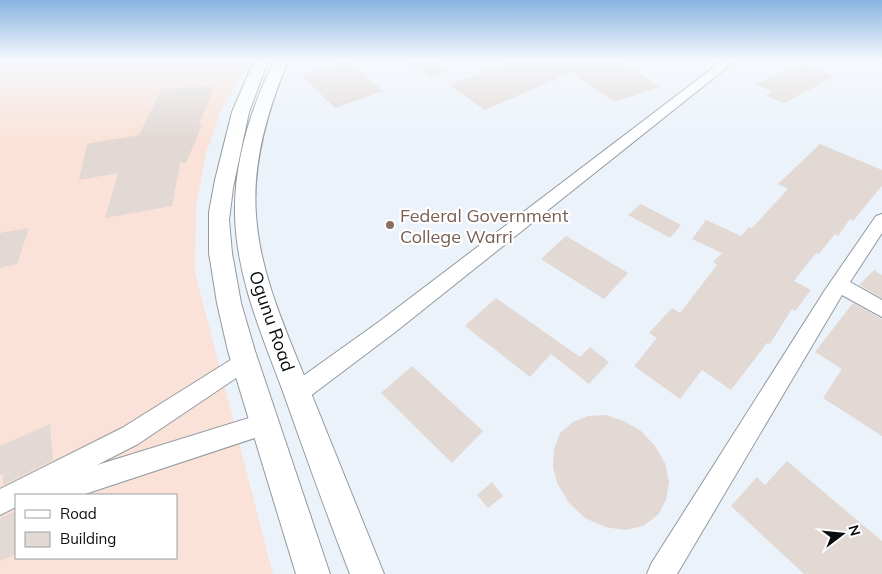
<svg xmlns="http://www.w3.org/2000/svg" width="882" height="574" font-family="Mulish,sans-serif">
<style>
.industrial{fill:#fae2d8;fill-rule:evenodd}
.building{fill:#e2d8d4}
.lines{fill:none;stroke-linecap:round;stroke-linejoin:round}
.minor-casing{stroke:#92999f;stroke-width:2}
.major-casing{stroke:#92999f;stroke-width:2}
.minor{fill:#fff;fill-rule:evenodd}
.major{fill:#fff;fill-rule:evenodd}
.education-dot{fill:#8d6e63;stroke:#fff;stroke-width:2}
.labels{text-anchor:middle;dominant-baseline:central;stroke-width:4.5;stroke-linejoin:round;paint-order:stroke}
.education-label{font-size:18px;fill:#785e54;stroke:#fff;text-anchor:start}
.street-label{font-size:18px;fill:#0b0e10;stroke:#fff}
</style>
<rect width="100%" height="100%" fill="#ebf2fa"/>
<!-- industrial -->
<path class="industrial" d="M0 61H251L222 108 206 153 196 207 195 272 273 574H0ZM16 495H176V558H16Z"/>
<!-- building -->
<path class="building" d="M344 61H348L383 91 335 108 301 75Z
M404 61H432L449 72 430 79Z
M510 61H620L661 87 614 102 572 72 485 110 449 85Z
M802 63 834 77 784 103 766 96 772 91 755 85Z
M214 86 199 125H202L186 163H180L172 206 105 218 118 173 79 180 87 144 139 135 162 89Z
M820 144 882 170V186L853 221 850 219 838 236 835 234 819 254 816 253 794 281 811 290 795 311 792 309 770 344 767 343 731 390 702 370 680 399 634 366 657 338 649 333 672 308 680 313 717 265 713 262 722 253 692 239 706 220 741 236 749 227 752 228 788 189 778 184Z
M641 204 681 225 670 238 628 215Z
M29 228 17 264 0 268V233Z
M566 236 628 273 604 299 541 259Z
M874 270 882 275V298L859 285Z
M496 298 580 357 590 347 609 362 589 384 551 354 530 377 465 326Z
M853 303 882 319V436L823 398 842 369 815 352Z
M412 366 483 431 452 463 381 393Z
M606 415 624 421 641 431 655 446 665 463 669 482 666 500 658 515 643 526 625 530 605 527 585 518 569 503 558 485 553 467 554 449 560 433 573 422 588 416Z
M50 424 53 460 3 485V474L0 475V446Z
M787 461 882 541V574H804L731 506 757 477 765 485Z
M492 482 503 496 488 508 477 495Z
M16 511V554L0 561V518Z"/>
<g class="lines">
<!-- minor casing -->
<g class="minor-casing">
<path id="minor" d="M722 61H735L394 333 305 400 297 403 289 400 286 393 289 386 380 321Z
M882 214V233L850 282 882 300V317L842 295 677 574H647L651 564 825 290 876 216Z
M244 353 251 356 255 362 251 368 138 444 97 465 265 413 273 416 276 424 273 432 82 495H16V507L0 515V489L122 428 237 356Z"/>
</g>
<!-- major casing -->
<g class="major-casing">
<path id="major" d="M254 61H268L249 112 233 188 229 220 232 253 241 303 255 351 330 574H296L228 351 217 303 209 253V212L215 180 232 112Z
M274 61H288C268 109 252 162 256 215 260 276 287 332 309 388 334 450 359 512 384 574H350C326 513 304 451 282 389 261 333 236 275 235 214 234 161 251 108 274 61Z"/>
</g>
<!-- minor -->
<use href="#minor" class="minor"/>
<!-- major -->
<use href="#major" class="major"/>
</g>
<!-- sky -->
<linearGradient id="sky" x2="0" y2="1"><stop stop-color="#88b3e2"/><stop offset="0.43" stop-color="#f6f9fd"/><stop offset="1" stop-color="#f6f9fd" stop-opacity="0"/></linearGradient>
<rect width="882" height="141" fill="url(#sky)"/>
<!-- markers -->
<circle class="education-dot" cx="390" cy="225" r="5"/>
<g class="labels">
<!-- education labels -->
<g class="education-label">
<text x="400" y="215">Federal Government<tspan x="400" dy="21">College Warri</tspan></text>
</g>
<!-- street labels -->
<g class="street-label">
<text transform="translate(272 321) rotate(71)">Ogunu Road</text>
</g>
</g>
<!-- legend -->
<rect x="15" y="494" width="162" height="65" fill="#ffffff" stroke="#9d9f9f"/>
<rect x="25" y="510" width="25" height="8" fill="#ffffff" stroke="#9d9f9f"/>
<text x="60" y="519" font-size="15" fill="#0b0e10">Road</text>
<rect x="25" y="532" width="25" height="15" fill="#e2d8d4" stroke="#9d9f9f"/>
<text x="60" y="544" font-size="15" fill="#0b0e10">Building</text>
<!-- north arrow -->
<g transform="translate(842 534) rotate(74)" stroke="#ffffff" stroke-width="4" paint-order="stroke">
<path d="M0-4L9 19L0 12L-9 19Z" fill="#0b0e10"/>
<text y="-8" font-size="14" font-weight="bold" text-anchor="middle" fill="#0b0e10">N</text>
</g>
</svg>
